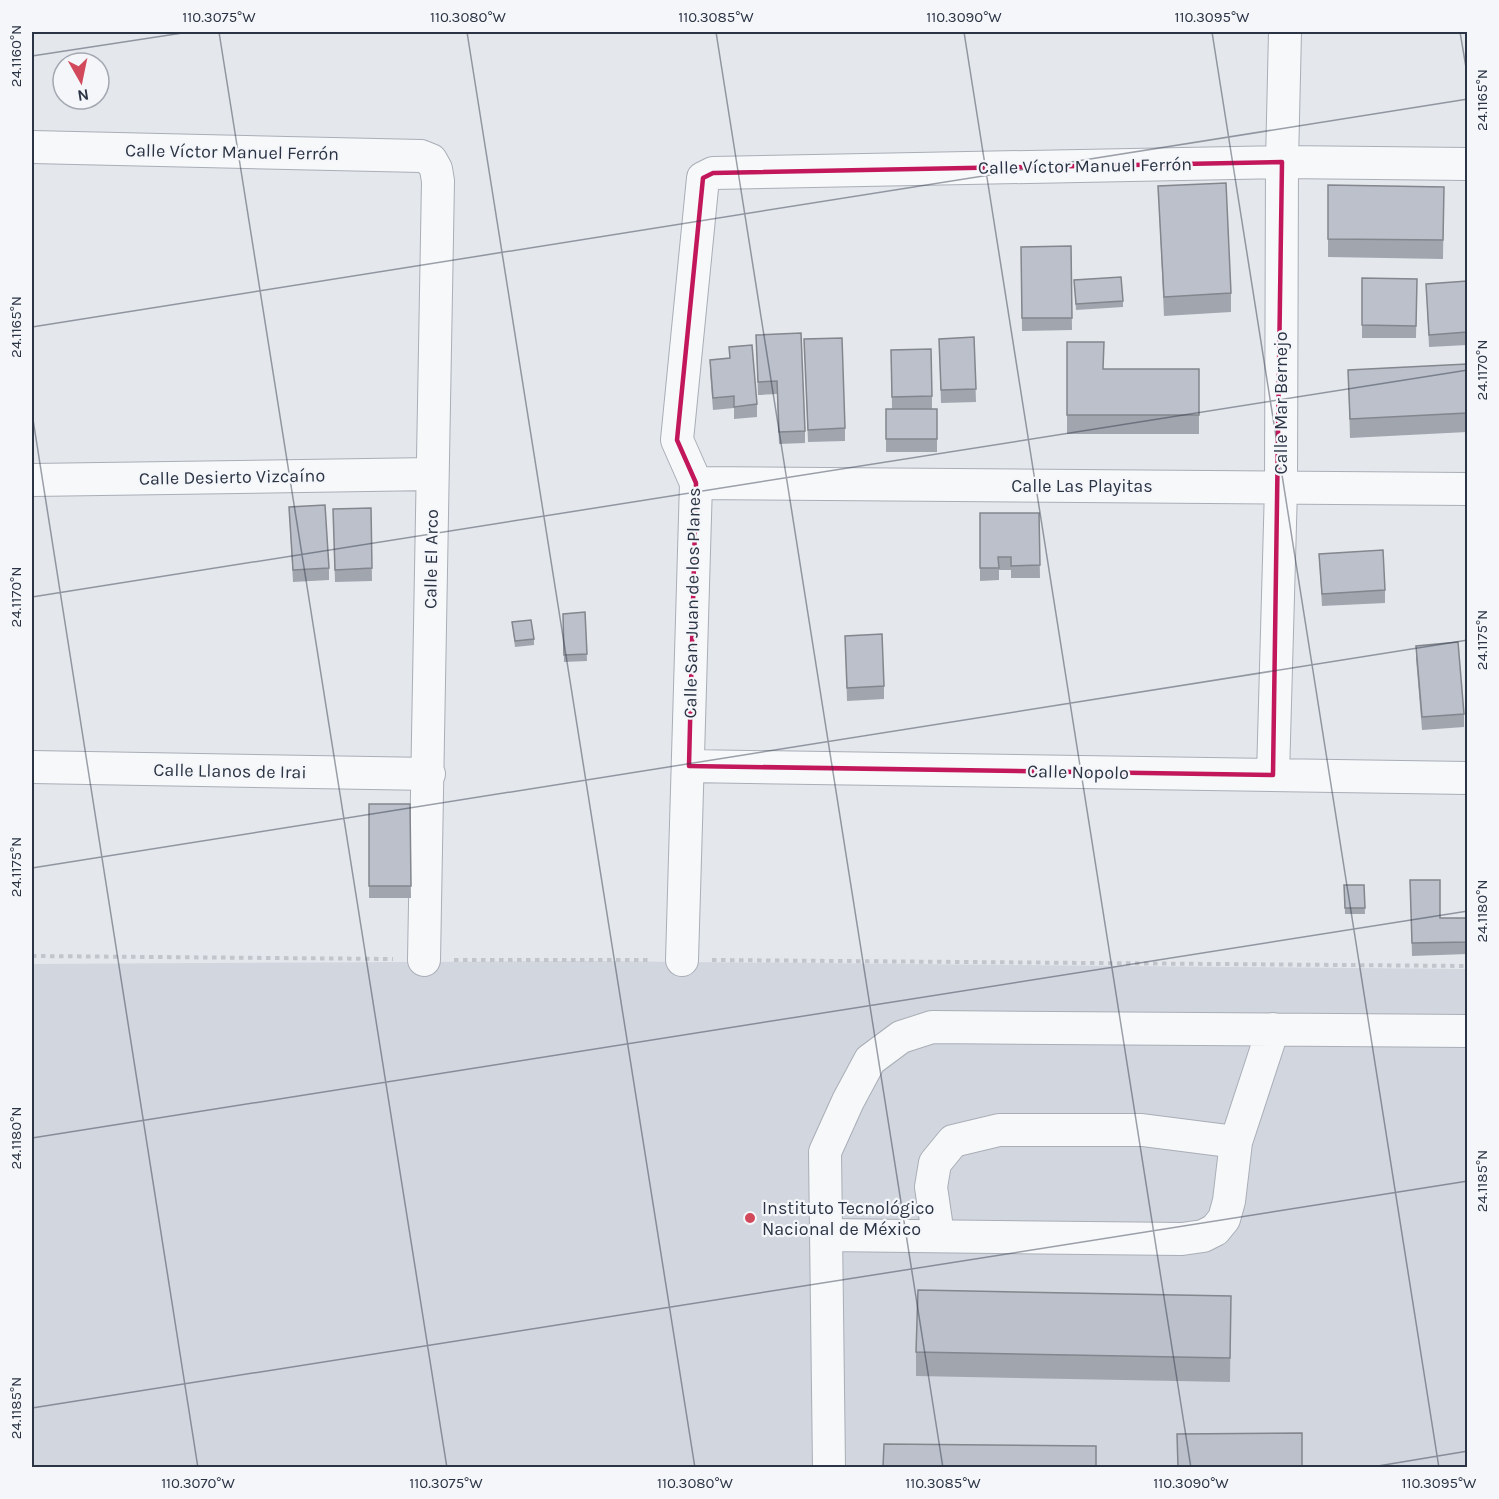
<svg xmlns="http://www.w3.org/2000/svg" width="1499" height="1499" font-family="Karla,sans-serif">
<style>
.built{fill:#d2d6de}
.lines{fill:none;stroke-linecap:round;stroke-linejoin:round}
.minor-casing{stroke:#a9aeb7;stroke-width:34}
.path{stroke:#c2c5cb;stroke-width:4;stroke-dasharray:4.5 4.5;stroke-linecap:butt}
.minor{stroke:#f7f8fa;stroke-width:32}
.wall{fill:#a1a5ae}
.building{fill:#bbc0ca;stroke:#83868d;stroke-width:1.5}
.marked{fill:none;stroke:#c2185b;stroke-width:4.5;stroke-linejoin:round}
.ticks{fill:none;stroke:#2b3445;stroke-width:1.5;stroke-opacity:0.45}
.poi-dot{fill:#d1495b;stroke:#f4f6f9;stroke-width:2}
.labels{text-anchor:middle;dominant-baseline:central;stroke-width:4.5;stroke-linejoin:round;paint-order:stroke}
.street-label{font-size:18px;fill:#2b3445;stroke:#f4f6f9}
.poi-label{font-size:18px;fill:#2b3445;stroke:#f4f6f9;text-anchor:start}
.neatline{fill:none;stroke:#2b3445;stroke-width:2}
.ticks-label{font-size:15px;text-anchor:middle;fill:#2b3445}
</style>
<rect width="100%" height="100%" fill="#e4e7ec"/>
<!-- built -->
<path class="built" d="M583 961 1467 969V1467H32V964Z"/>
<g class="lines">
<!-- minor casing -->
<g class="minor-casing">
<path id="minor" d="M32 147 421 156 431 160 436 169 438 181 424 960
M32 480 432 474
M696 483 1468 489
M689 766 1468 778
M32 767 429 774
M1273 775 1281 488 1282 162 1285 32
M682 960 696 483 677 440 703 178 713 173 1282 162 1468 164
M826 1235 1182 1239 1203 1236 1215 1230 1224 1219 1229 1201 1236 1142 1273 1029
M938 1235 931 1187 935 1163 953 1141 999 1130H1142L1236 1142
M829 1468 825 1152 848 1101 870 1060 901 1037 932 1027 1468 1031"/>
</g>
<!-- path -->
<path class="path" d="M32 956 393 959
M454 960H651
M712 960 1468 966"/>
<!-- minor -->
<use href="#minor" class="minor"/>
</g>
<!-- wall -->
<path class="wall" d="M1328 185 1444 187 1443 259 1328 257Z
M1158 186 1231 293V312L1164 316Z
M1071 246 1072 330 1022 331 1021 247Z
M1362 278 1417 279 1416 338H1362Z
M1074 280 1123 301V307L1076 310Z
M1467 281V345L1429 347 1426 284Z
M756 335 805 431V443L779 444 777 394 758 395Z
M974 337 976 402 941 403 939 339Z
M804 339 845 428V441L808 442Z
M1067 342 1104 369H1199V434H1067Z
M729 347 757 404V417L734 419V408L713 410 710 372V360L729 358Z
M891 350 932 396V409H937V452H886V409H892Z
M1467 364V432L1350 438 1348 370Z
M289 507 329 568V580L293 582Z
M371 508 372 581 335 582 333 509Z
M980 513H1039L1040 578H1011V570H999V580L980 581Z
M1319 554 1385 590V603L1322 606Z
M585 612 587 661 564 662 563 614Z
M512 622 534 639V645L515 647Z
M845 636 884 686V699L847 701Z
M1416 646 1464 714V727L1422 730 1416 659Z
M369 804H410L411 898H369Z
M1410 880 1440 918H1467V954L1412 956Z
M1344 885H1364L1365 914H1345Z
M1231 1296 1230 1382 916 1376V1352Z"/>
<!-- building -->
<path class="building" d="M1226 183 1231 293 1164 297 1158 186Z
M1328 185 1444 187 1443 240 1328 239Z
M1071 246 1072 318H1022L1021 247Z
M1121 277 1123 301 1076 304 1074 280Z
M1362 278 1417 279 1416 326 1362 325Z
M1467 281V332L1429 335 1426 284Z
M801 333 805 431 779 432 777 381 758 382 756 335Z
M974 337 976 389 941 390 939 339Z
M842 338 845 428 808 430 804 339Z
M1067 342H1104L1103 369H1199V415H1067Z
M752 345 757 404 734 407V396L713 398 710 360 730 358 729 347Z
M931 349 932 396 892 397 891 350Z
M1467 364V413L1350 419 1348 370Z
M886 409H937V439H886Z
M325 505 329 568 293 570 289 507Z
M371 508 372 568 335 570 333 509Z
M980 513H1039L1040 565 1011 566V557H998L999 568H980Z
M1383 550 1385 590 1322 594 1319 554Z
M585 612 587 654 564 655 563 614Z
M531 620 534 639 515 641 512 622Z
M882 634 884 686 847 688 845 636Z
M1458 642 1464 714 1422 717 1416 646Z
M369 804H410L411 886H369Z
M1410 880H1440V918H1467V942L1412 943Z
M1344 885H1364L1365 908H1345Z
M918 1290 1231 1296 1230 1358 916 1352Z
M1302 1433V1467H1178L1177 1434Z
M884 1444 1096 1446V1467H883Z"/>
<!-- marked area -->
<path class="marked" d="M1282 162 1273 775 689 766 696 483 677 440 703 178 713 173Z"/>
<!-- ticks -->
<path class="ticks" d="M219 32 447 1468M467 32 695 1468M716 32 943 1468M964 32 1191 1468M1212 32 1439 1468M1460 32 1468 79M32 56 189 32M32 327 1468 99M32 413 198 1468M32 597 1468 370M32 868 1468 640M32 1138 1468 911M32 1408 1468 1181M1366 1468 1468 1451"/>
<!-- markers -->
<circle class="poi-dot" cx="750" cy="1218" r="6"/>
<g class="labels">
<!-- street labels -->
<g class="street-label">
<text transform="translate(232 152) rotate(1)">Calle Víctor Manuel Ferrón</text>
<text transform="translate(1085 166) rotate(-1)">Calle Víctor Manuel Ferrón</text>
<text transform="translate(1281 403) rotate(-90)">Calle Mar Bernejo</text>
<text transform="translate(232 477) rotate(-1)">Calle Desierto Vizcaíno</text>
<text x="1082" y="486">Calle Las Playitas</text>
<text transform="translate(431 559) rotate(-89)">Calle El Arco</text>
<text transform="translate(692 603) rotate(-89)">Calle San Juan de los Planes</text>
<text transform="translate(230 771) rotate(1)">Calle Llanos de Irai</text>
<text transform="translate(1078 772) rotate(1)">Calle Nopolo</text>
</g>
<!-- poi labels -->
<g class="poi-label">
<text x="762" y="1208">Instituto Tecnológico<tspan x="762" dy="21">Nacional de México</tspan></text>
</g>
</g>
<!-- border -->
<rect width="1499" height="1499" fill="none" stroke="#f4f6f9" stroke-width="66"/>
<!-- north arrow -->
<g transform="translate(81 81) rotate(171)"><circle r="28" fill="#f4f6f9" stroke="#a4a8b1" stroke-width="1.5"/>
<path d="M0-4.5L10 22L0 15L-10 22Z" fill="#d1495b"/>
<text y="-9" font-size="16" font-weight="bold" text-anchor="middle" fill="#2b3445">N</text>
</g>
<rect x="33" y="33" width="1433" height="1433" class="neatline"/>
<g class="ticks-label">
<text x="219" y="22">110.3075°W</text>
<text x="468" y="22">110.3080°W</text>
<text x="716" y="22">110.3085°W</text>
<text x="964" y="22">110.3090°W</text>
<text x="1212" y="22">110.3095°W</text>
<text transform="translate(16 56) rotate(-90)" y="5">24.1160°N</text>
<text transform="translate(1482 100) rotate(-90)" y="5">24.1165°N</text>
<text transform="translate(16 327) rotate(-90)" y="5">24.1165°N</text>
<text transform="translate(1482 370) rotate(-90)" y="5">24.1170°N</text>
<text transform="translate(16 597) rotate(-90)" y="5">24.1170°N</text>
<text transform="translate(1482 640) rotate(-90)" y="5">24.1175°N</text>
<text transform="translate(16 867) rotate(-90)" y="5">24.1175°N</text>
<text transform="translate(1482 911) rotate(-90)" y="5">24.1180°N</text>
<text transform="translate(16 1138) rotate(-90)" y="5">24.1180°N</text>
<text transform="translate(1482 1181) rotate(-90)" y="5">24.1185°N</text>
<text transform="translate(16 1408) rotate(-90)" y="5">24.1185°N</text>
<text x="198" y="1488">110.3070°W</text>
<text x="446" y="1488">110.3075°W</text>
<text x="695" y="1488">110.3080°W</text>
<text x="943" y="1488">110.3085°W</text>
<text x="1191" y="1488">110.3090°W</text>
<text x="1439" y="1488">110.3095°W</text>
</g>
</svg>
